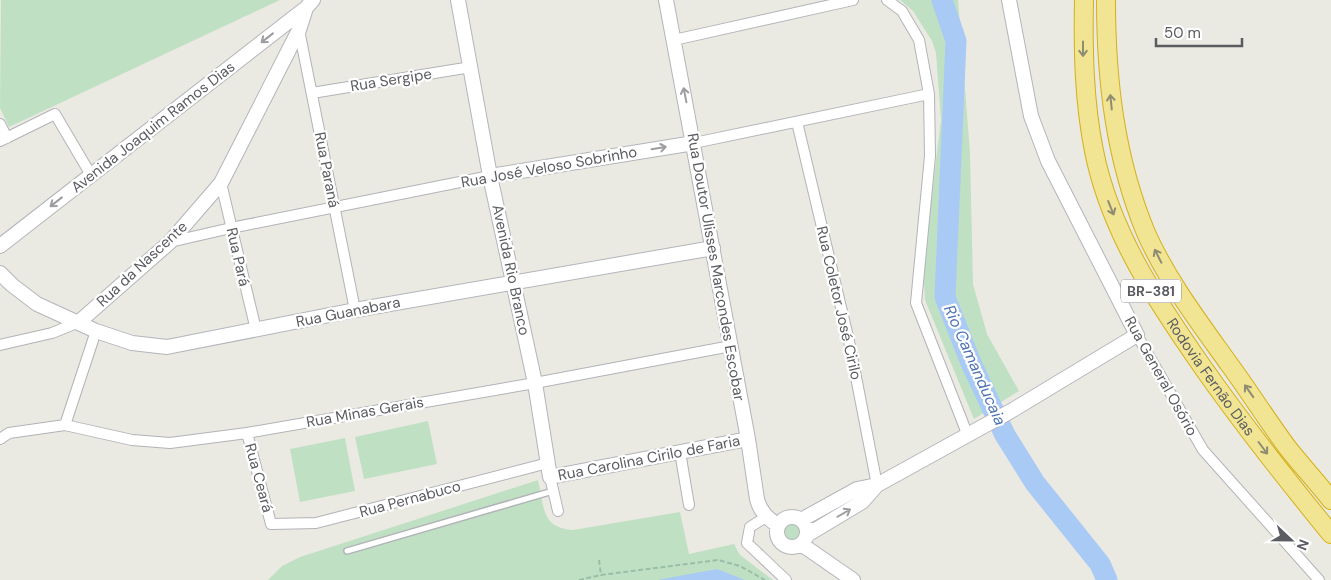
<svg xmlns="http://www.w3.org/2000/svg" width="1331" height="580" font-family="'DM Sans',sans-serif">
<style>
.green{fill:#c0e0c4}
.water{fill:#a8caf5}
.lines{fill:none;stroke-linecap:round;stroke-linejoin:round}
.river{stroke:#a8caf5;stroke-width:21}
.lane-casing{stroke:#b2b3b8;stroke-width:8}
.street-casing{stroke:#b2b3b8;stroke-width:12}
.secondary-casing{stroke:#b3b5bb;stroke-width:16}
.highway-casing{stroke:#d4b019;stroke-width:20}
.path{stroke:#99bea8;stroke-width:2;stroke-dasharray:5 2.5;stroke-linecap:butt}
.lane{stroke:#fff;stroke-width:5}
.street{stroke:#fff;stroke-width:10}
.secondary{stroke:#fff;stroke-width:14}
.highway{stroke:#f1e493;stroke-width:18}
.oneway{stroke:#9c9da0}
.oneway2{stroke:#8f8c72}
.labels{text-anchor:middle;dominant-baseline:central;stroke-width:4.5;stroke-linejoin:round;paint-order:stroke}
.shield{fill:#fff;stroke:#8c8d90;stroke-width:1}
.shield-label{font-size:14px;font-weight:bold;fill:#5a5c61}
.street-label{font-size:15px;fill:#5a5c61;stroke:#fff}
.water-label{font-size:16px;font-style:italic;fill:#4e74b5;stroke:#fff}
</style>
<rect width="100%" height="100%" fill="#ebeae2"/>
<!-- green -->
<path class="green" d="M280 0 9 127 0 108 1 0Z
M900 0H958L970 153 973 284 987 334 1019 391 974 419 925 300 923 265 941 120 936 53 932 41 913 11Z
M428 421 437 464 364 479 355 437Z
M345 438 355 491 300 502 290 449Z
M538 480C544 506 541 528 573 530L680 512 689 554 734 544 740 555 773 580H268L282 566 300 557Z
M781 533a10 10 0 1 1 20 0a10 10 0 1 1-20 0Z"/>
<!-- water -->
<path class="water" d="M717 569 745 580H657Z"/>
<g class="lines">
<!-- river -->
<path class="river" d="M942 0 956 41 945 297 971 363 1005 435 1035 483 1100 564 1107 580"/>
<!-- lane casing -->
<g class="lane-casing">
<path id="lane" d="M347 551 553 491"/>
</g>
<!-- street casing -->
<g class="street-casing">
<path id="street" d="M887 0 902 11 919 40 929 94 930 156 916 303 968 436
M299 30 355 310
M674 40 853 0
M312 93 471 67
M797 122 849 341 877 485
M0 124 7 138
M0 141 55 114 91 175
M694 143 929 94
M221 183 256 330
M170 242 231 228 490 176
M1137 335 1203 450 1319 580
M0 345 52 333 79 322
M65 425 96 331
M247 433 271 524 316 523 548 463
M0 439 9 433 65 425 132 440 170 443 247 433 535 383 731 346
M680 452 689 505
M550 477 558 511
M766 517 750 527 747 543 786 580"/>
</g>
<!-- secondary casing -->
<g class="secondary-casing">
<path id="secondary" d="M458 0 490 176 535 383 550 477 748 439
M666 0 748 439 757 499C760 512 768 518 778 526
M490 176 694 143
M0 246 306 8
M0 273 12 285 37 304 96 331 132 343 167 347 355 310 713 248
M79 322 170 242 221 183 299 30 306 8 313 0
M777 532a15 15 0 1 1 30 0a15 15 0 1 1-30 0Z
M801 520 857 489 877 485
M807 535 862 502 877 485 1011 411 1137 335 1048 161 1031 116 1009 0
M801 544 853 580"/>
</g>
<!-- highway casing -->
<g class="highway-casing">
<g id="highway">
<path id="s1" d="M1084 0C1083 51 1084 101 1094 151 1110 232 1157 302 1204 369 1244 426 1287 480 1331 534"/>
<path d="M1106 0C1106 80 1115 158 1146 233 1167 280 1199 322 1229 364 1249 391 1267 420 1287 447 1301 465 1317 482 1331 500"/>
</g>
</g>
<!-- path -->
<path class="path" d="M599 560 601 575 718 560 740 566 765 580
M579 580 601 575"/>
<!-- lane -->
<use href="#lane" class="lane"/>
<!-- street -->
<use href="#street" class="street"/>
<!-- secondary -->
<use href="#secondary" class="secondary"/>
<!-- highway -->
<use href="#highway" class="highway"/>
</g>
<!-- one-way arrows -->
<defs><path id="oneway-shaft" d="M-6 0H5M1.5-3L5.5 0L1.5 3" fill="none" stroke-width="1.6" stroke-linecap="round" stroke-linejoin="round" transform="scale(1.25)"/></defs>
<g class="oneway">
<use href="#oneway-shaft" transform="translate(267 38) rotate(142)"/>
<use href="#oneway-shaft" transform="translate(685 95) rotate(-101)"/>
<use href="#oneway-shaft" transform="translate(659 148) rotate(-9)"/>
<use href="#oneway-shaft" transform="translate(56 202) rotate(142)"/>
<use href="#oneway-shaft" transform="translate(844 513) rotate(-30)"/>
</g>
<g class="oneway2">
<use href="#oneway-shaft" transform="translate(1083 49) rotate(90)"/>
<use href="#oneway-shaft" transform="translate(1111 102) rotate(-96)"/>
<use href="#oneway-shaft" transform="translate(1111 208) rotate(68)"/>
<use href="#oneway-shaft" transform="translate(1158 256) rotate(-117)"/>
<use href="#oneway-shaft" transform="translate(1249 391) rotate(-125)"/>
<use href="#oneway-shaft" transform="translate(1263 448) rotate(53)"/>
</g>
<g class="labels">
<!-- shield labels -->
<rect class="shield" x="1121" y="279.5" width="60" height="23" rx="4"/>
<g class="shield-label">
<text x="1151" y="291">BR-381</text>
</g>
<!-- street labels -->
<g class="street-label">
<text transform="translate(391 80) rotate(-9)">Rua Sergipe</text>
<text transform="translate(153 127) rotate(-38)">Avenida Joaquim Ramos Dias</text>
<text transform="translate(549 167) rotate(-10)">Rua José Veloso Sobrinho</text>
<text transform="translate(327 170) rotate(79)">Rua Paraná</text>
<text transform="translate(238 257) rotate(77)">Rua Pará</text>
<text transform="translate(142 264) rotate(-43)">Rua da Nascente</text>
<text transform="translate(716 267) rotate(80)">Rua Doutor Ulisses Marcondes Escobar</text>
<text transform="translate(511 270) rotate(78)">Avenida Rio Branco</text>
<text transform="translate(839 303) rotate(77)">Rua Coletor José Cirilo</text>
<text transform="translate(348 312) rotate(-11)">Rua Guanabara</text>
<text transform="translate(1161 376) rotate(61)">Rua General Osório</text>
<text stroke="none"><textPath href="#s1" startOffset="408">Rodovia Fernão Dias</textPath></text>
<text transform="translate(365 412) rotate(-10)">Rua Minas Gerais</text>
<text transform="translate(649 458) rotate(-11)">Rua Carolina Cirilo de Faria</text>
<text transform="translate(259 478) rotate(75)">Rua Ceará</text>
<text transform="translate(410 499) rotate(-15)">Rua Pernabuco</text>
</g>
<!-- water labels -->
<g class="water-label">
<text transform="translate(975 365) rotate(66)">Rio Camanducaia</text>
</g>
</g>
<!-- north arrow -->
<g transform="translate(1291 540) rotate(112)" stroke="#ffffff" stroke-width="4" paint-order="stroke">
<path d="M0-4L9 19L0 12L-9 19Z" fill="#5a5c61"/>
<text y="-8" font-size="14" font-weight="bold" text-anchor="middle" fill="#5a5c61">N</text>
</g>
<!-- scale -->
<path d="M1156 38v8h86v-8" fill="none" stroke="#5a5c61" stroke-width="2.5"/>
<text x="1164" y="38" font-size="15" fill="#5a5c61" stroke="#ffffff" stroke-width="4" paint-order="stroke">50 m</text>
</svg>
